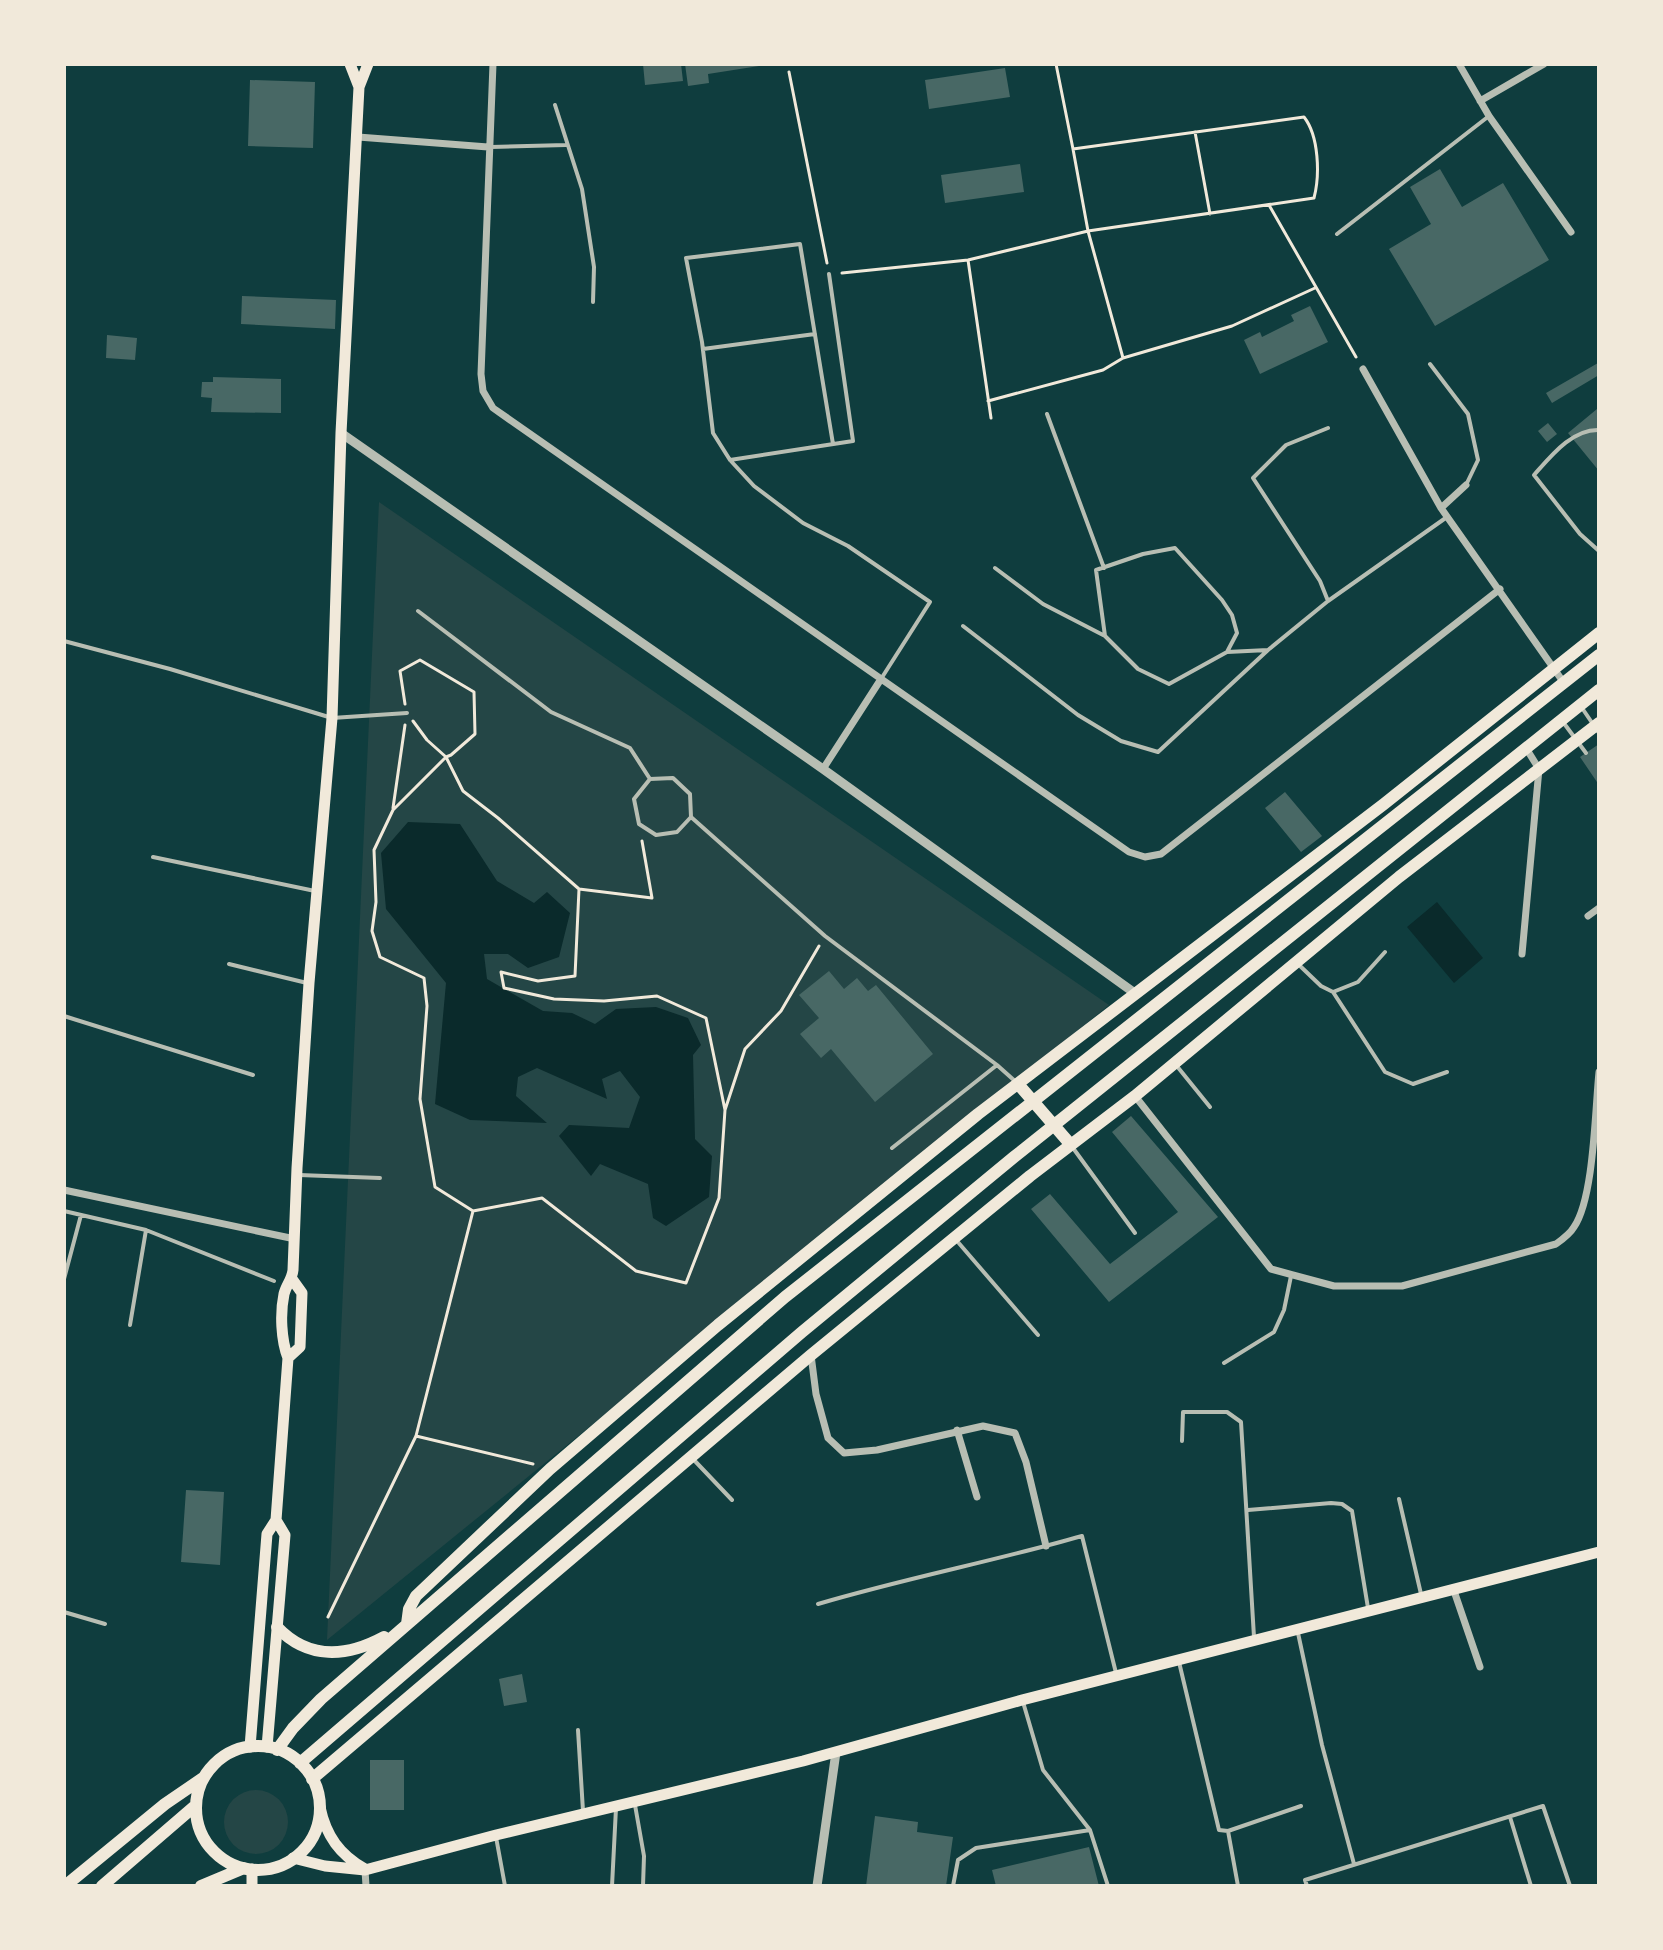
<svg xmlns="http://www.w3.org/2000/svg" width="1663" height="1950" font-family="Signika,sans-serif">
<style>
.green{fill:#244646}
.water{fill:#0a2a2b}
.building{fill:#486865}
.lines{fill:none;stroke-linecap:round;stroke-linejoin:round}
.path{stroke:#f1e9da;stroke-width:3}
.service{stroke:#b8beb3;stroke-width:4}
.minor{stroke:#b8beb3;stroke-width:7}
.tertiary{stroke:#b8beb3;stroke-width:9}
.secondary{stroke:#f1e9da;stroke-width:11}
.primary{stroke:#f1e9da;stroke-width:12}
</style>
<rect width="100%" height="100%" fill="#0f3d3e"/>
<!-- green -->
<path class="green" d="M379 502 1109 1005 327 1640Z
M224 1822a32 32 0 1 1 64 0a32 32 0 1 1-64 0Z"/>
<!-- water -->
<path class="water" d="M408 822 460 824 497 881 534 903 547 892 570 913 559 957 528 968 508 954H484L487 979 543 1011 572 1013 595 1024 616 1009 656 1007 688 1018 701 1045 693 1055 695 1139 712 1156 709 1197 666 1226 653 1218 648 1184 600 1164 591 1176 559 1136 569 1125 629 1128 640 1097 620 1071 602 1079 607 1099 537 1068 518 1077 516 1096 547 1123 470 1120 435 1104 446 983 386 909 381 853Z
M1437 902 1483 958 1454 983 1407 927Z"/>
<!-- building -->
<path class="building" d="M643 64H681L683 81 645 85Z
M685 64H759V66L708 74 709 83 688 86Z
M1005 68 1010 97 929 109 925 80Z
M250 80 315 82 313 148 248 146Z
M1020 164 1024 192 945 203 941 175Z
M1440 169 1462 207 1503 183 1549 260 1435 326 1389 249 1431 224 1410 187Z
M242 296 336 300 335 329 241 324Z
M1310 306 1328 342 1260 374 1244 340 1260 332 1262 337 1294 321 1291 315Z
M107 335 137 338 135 360 106 358Z
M1598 363 1599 375 1552 403 1546 393Z
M213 377 281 379V413L211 412 212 398 201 397 202 382H213Z
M1597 409 1599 412V471L1568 433Z
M1548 423 1557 434 1547 442 1538 431Z
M1599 744V785L1580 757Z
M1285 792 1322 836 1301 852 1265 808Z
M829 971 844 989 857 978 868 991 876 985 933 1054 875 1102 831 1049 821 1058 800 1034 819 1018 799 995Z
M1131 1116 1218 1217 1109 1302 1031 1209 1050 1194 1110 1264 1178 1212 1112 1132Z
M186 1490 224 1492 220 1565 181 1562Z
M522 1674 527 1702 504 1706 499 1679Z
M370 1760H404V1810H370Z
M875 1816 918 1822 917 1832 953 1837 946 1886H866Z
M1089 1847 1099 1886H996L992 1870Z"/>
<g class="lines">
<!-- path -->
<path class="path" d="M1056 64 1073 149
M789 72 827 263
M1304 117C1319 136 1320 175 1314 198L1088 231 1073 149Z
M1195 132 1210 214
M1269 205 1356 357
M968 260 991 418
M842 273 968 260 1088 231 1123 358 1103 370 988 401
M1123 358 1232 326 1315 288
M405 704 400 671 420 660 474 692 475 734 451 755 446 757 463 791 498 818 579 889 652 898 642 841
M413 721 427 740 446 757 393 810 374 850 376 902 372 931 380 957 424 978 427 1006 420 1099 435 1187 473 1211 542 1198 636 1271 686 1283 719 1198 725 1110 745 1049 781 1011 819 946
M393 808 405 725
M579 889 575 976 538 981 501 972 504 988 554 999 604 1001 657 996 706 1018 725 1110
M416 1436 533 1464
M328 1617 416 1436 473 1211"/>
<!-- service -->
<path class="service" d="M555 105 582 189 594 267 593 302
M491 147 566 145
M1337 234 1489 116
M703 349 815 334
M1430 364 1468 414 1478 460 1466 485
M1047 414 1104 568
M1599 430C1572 429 1551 456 1534 475L1580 534 1599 551
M833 444 800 244 686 258 702 342 713 433 730 460 754 486 803 523 848 546 930 602 881 679
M730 460 853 441 829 274
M995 568 1043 604 1105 636 1138 669 1169 684 1227 652 1268 650
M1328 601 1447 517
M418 611 551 712 630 748 650 779
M963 626 1078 715 1121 741 1158 752 1268 650 1328 601 1320 581 1253 478 1286 445 1328 428
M1105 636 1096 570 1143 554 1175 548 1222 600 1232 615 1237 633 1227 652
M64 641 170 669 332 718 407 713
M1582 708 1599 733
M1563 722 1586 753
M691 817 677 832 656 835 639 824 634 799 650 779 673 778 690 794 691 817 825 936 997 1065 1016 1082
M153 857 315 891
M229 964 307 983
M1298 964 1321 986 1333 992 1358 982 1385 952
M1333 992 1385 1072 1413 1084 1447 1072
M64 1016 253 1075
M1176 1065 1210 1107
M892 1148 997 1065
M1073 1148 1135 1233
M299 1175 380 1178
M64 1211 146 1230 274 1281
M957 1241 1038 1335
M64 1279 81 1215
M130 1325 146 1230
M1224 1363 1274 1332 1284 1310 1291 1276
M1182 1441 1183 1412H1227L1241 1422 1254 1637
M693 1459 732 1500
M1399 1499 1421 1594
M1248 1510 1331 1503 1342 1504 1352 1511 1368 1608
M818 1604C906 1578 995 1561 1082 1536L1116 1673
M64 1612 105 1624
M1298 1633 1322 1745 1354 1864
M1179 1662 1219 1830 1228 1831 1301 1806
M1023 1702 1043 1770 1090 1830 1108 1886
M578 1730 583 1811
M635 1805 644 1856 643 1886
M1510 1817 1531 1886
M1228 1831 1238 1886
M496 1837 505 1886
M612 1886 616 1808
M953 1886 958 1860 976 1848 1090 1830
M1307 1886 1305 1880 1543 1806 1570 1886"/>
<!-- minor -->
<path class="minor" d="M493 64 481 374 483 391 493 408 1129 852 1145 857 1161 854 1500 589
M1459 64 1489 116 1571 232
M1480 101 1544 64
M358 137 488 147
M1363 369 1441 508 1564 683
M1441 508 1466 485
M823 769 881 679
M1588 916 1599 908
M1522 954 1539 769 1526 748
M1135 1096 1271 1269 1334 1286H1402L1556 1244C1563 1239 1570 1234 1574 1227 1594 1198 1595 1110 1599 1072
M64 1190 295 1239
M811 1355 816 1394 828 1438 844 1453 877 1450 983 1426 1015 1433 1026 1462 1046 1546
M957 1430 977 1497
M1453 1588 1480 1667
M365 1870 366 1886"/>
<!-- tertiary -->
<path class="tertiary" d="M341 433 823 769 1136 994
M817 1886 836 1752"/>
<!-- secondary -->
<path class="secondary" d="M350 64 359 87
M288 1358 300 1347 302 1293 292 1279
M250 1747 267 1534 276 1520 288 1358C281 1340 280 1313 284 1294 286 1285 292 1280 293 1270L297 1168 309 983 332 718 341 433 359 87 368 64
M267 1747 285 1535 276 1520
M320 1807C326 1836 340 1855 365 1869
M293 1858 325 1866 365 1870 496 1835 803 1761 1022 1700 1599 1552
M252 1869V1886"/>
<!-- primary -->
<path class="primary" d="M1018 1084 1071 1145
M407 1624 409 1609 416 1596 550 1469 718 1325 978 1114 1384 804 1599 633
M277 1627C308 1660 347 1657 384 1637
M196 1808a62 62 0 1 1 124 0a62 62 0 1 1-124 0Z
M277 1750 293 1728 321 1699 785 1297 1599 655
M300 1763 802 1332 1014 1157 1599 690
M312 1779 811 1355 1030 1176 1135 1096 1399 877 1599 723
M65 1886 165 1804 203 1778
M102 1886 196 1805
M201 1886 244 1868"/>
</g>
<!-- border -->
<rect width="1663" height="1950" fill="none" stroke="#f1e9da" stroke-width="132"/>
</svg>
